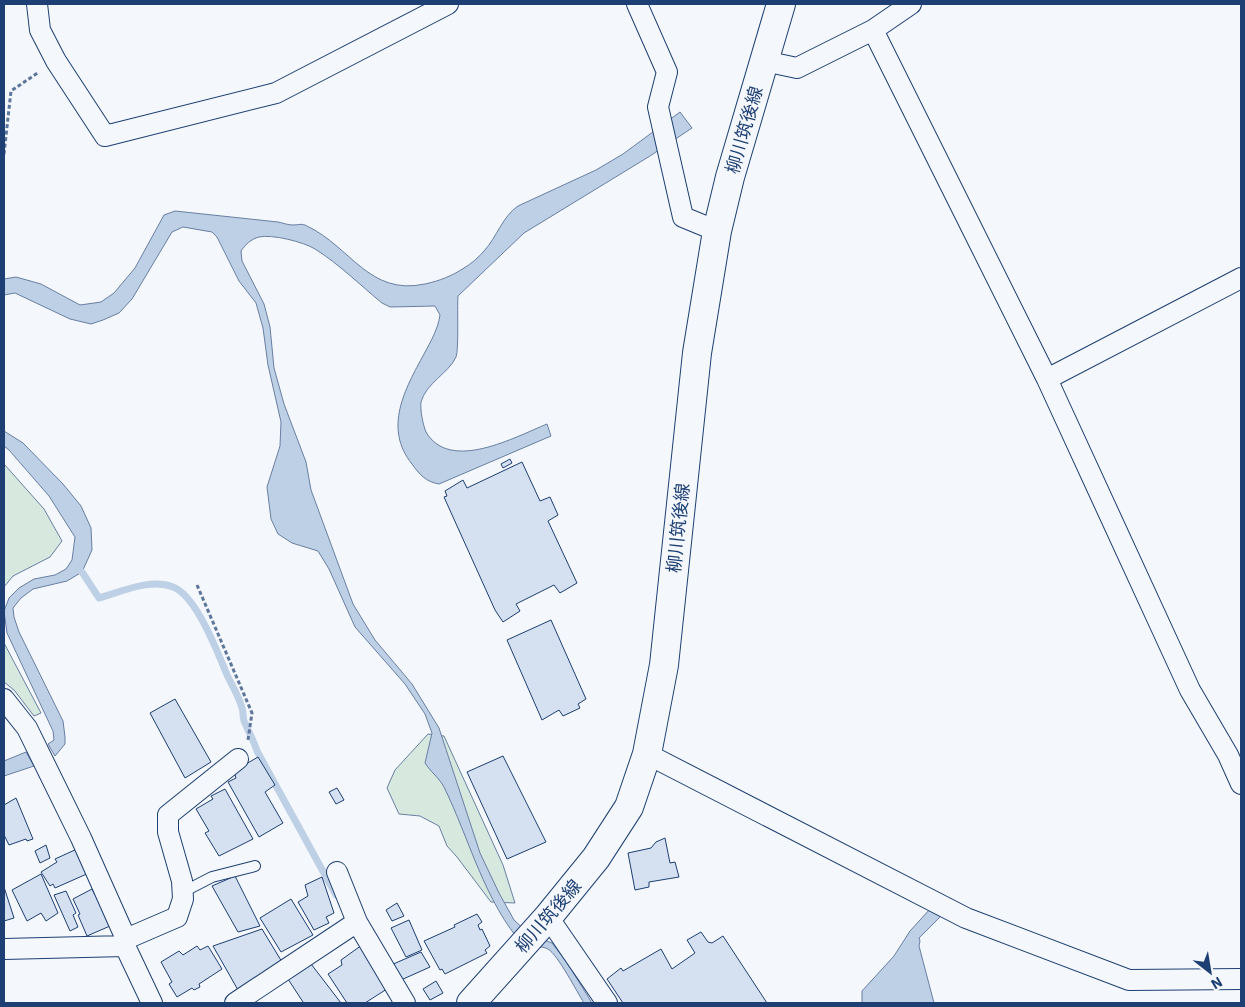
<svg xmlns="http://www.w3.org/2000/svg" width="1245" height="1007" font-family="'IBM Plex Sans','Noto Sans JP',sans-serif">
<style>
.green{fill:#d7e8df;stroke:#687fa3}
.water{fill:#bed0e5;stroke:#687fa3}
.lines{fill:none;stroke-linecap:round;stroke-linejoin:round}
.stream{stroke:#bed0e5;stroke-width:7}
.building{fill:#d5e0f0;stroke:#1d3f73}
.lane-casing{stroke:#1d3f73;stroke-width:12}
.street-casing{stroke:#1d3f73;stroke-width:22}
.secondary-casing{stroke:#1d3f73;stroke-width:30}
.path{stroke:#5e769c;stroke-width:3;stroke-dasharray:4 2.5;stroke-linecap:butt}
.lane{stroke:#f4f7fb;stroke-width:10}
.street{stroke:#f4f7fb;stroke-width:20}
.secondary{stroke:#f4f7fb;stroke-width:28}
.labels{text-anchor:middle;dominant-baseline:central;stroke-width:4;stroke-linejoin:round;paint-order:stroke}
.street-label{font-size:18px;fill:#1d3f73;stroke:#f4f7fb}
</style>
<rect width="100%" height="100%" fill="#f4f7fb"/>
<!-- green -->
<path class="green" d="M4 464 44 509 62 541 50 557 13 576 4 587Z
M4 643 41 713 34 716 14 690 4 682Z
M428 734 444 736 503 865 515 903 491 902 457 857 447 846 439 826 420 816 399 814 387 788 395 770Z"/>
<!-- water -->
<path class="water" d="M680 112 692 128 650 156 524 233 458 296C457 308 459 349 456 357 449 373 426 383 421 402 420 410 423 425 426 432 450 473 515 437 547 424L551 436 439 484C426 482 419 474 412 464 383 428 405 389 424 354 431 341 438 329 440 315L435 306 390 307 382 303C360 285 339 264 315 249 304 242 272 234 259 237 251 239 245 245 241 251L242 261 264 304 270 327 274 368 284 404 306 462 311 490 353 604 375 640 412 684 439 728 480 853 499 893 514 920 529 934 552 943 566 961 592 1003H584C577 992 558 955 548 949 542 946 531 946 524 946 484 901 470 840 444 787 440 779 430 771 425 763L432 733 425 714 405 684 355 627 329 569 318 551 292 543 278 534 271 519 267 487 280 446 281 422 268 365 263 328 256 303 239 281 217 237 212 232 183 227 172 232 132 299 119 313 103 320 91 324 70 319 15 293 4 295V279L16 277 41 284 80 305 101 302 114 293 135 268 164 215 175 211 278 222C283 223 288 225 293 225 298 225 302 223 307 226 351 247 369 296 425 284 439 281 452 276 464 268 471 264 479 257 484 251 497 237 502 217 518 206L596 170 623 154Z
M4 431 23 443 63 484 81 506 91 528 92 550 82 572 67 581 33 589 21 598 13 608 14 617 19 632 63 721 65 737V744L55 756 48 744 54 740 53 731 7 633 4 611 9 598 19 588 34 579 55 575 66 569 72 560 75 537 49 496 9 450 4 446Z
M26 752 34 766 4 776V761Z
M930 909 942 915 919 938 920 941 919 946 934 1003H862V991L894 956 910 931Z"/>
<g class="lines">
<!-- stream -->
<path class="stream" d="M82 572 99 598C121 592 150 578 173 587 197 596 218 654 228 677 233 687 239 697 242 708 244 713 242 719 245 723 249 733 254 741 257 751L336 895"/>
</g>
<!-- building -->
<path class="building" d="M510 459 512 463 503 468 501 464Z
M522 462 540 501 550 497 558 515 548 521 577 583 560 593 554 585 516 604 520 611 503 622 495 610 444 497 447 496 445 491 463 480 467 488Z
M551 620 586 699 578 704 580 708 563 716 559 710 542 720 507 640Z
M175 699 211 762 185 778 150 713Z
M503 756 546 842 507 859 467 772Z
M258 757 275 785 265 792 283 823 259 837 228 782 236 778 234 771Z
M337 788 344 800 336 804 329 792Z
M225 789 253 839 219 856 205 833 209 831 196 809 213 799 211 796Z
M16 798 33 839 27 841 26 839 9 845 4 835V805Z
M665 838 670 863 675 862 679 877 649 882V887L635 890 628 853 651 848 656 842Z
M46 845 50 858 40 863 35 851Z
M77 849 89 873 55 888 53 884 50 886 41 872 57 862 55 859Z
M41 874 58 913 46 921 41 913 27 921 12 890Z
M235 876 260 926 238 932 212 886Z
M322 877 334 913 326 917 329 923 314 930 298 902 308 896 305 885Z
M4 887 14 918 4 921Z
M92 889 95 895 99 893 110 926 87 936 78 915 80 914 73 899Z
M66 891 76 913 73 915 78 927 70 931 54 895Z
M291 899 313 935 281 952 260 918Z
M397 903 404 916 392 921 386 910Z
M477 914 482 922 478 925 480 930 482 929 490 946 485 950 487 953 445 974 442 969 440 970 424 941 455 927 454 925Z
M409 920 422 950 406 957 391 928Z
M262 929 282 962 238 990 213 946Z
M701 932 708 942 712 943 723 936 767 1003H623L607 979 621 968 623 971 661 949 672 969 695 953 687 940Z
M362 945 390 987 365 1003H347L328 974 342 965 341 960Z
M197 946 200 950 208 946 222 969 199 984 200 987 194 990 192 988 177 997 169 984 172 982 161 962 179 951 183 955Z
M421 952 430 967 401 980 391 965Z
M308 960 341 1003H301L303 1002 286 976Z
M436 981 443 993 430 1000 423 989Z"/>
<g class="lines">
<!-- lane casing -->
<g class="lane-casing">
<path id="lane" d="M183 892 212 877 255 866"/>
</g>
<!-- street casing -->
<g class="street-casing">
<path id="street" d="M37 4 40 30 56 61 105 136 276 93 448 4
M637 4 667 72 658 107 683 217 717 231
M873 30 1047 379 1190 690 1228 755 1241 784
M764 61 797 68 873 30 911 4
M1047 379 1241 278
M4 699 27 728 81 838 126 939 125 946 152 1003
M647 754 966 918 1129 980 1241 979
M337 872 357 922 405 1003
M548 917 607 1003
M126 939 177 917 183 899 182 881 168 832V815L238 759
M4 949 125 946
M235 1003 357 922"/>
</g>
<!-- secondary casing -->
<g class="secondary-casing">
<path id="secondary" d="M471 1003 548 917 596 858 629 807 647 754 664 665 697 353 717 231 730 177 781 4"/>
</g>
<!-- path -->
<path class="path" d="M4 154 11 91 39 72
M197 585 252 713 248 740"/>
<!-- lane -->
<use href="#lane" class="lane"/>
<!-- street -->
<use href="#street" class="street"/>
<!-- secondary -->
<use href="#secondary" class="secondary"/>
</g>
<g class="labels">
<!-- street labels -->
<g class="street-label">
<text transform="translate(744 130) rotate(-74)">柳川筑後線</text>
<text transform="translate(678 528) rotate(-84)">柳川筑後線</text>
<text transform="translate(548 916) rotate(-49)">柳川筑後線</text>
</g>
</g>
<!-- border -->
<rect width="1245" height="1007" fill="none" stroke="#1d3f73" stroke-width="10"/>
<!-- north arrow -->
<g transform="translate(1210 972) rotate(149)" stroke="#f4f7fb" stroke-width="4" paint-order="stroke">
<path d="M0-4L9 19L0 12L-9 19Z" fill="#1d3f73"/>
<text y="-8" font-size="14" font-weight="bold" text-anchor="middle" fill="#1d3f73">N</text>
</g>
</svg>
